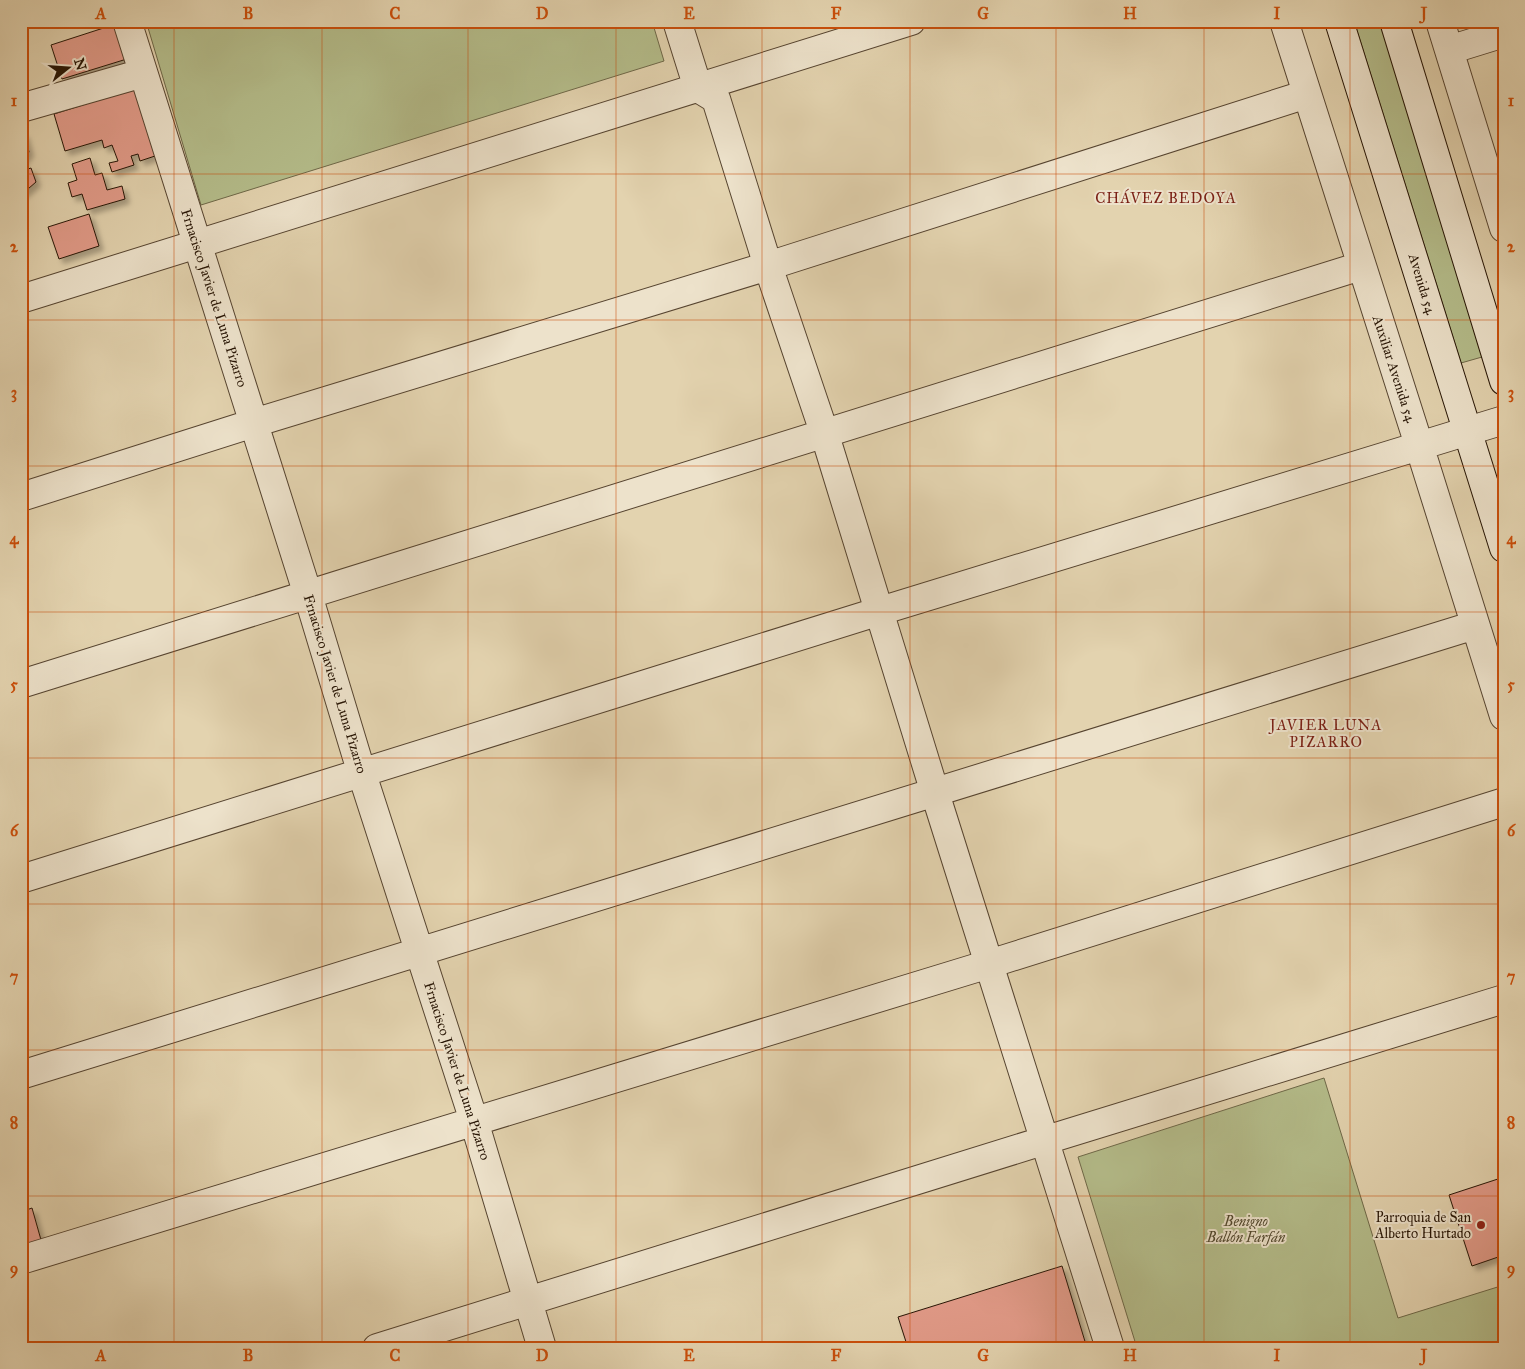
<svg xmlns="http://www.w3.org/2000/svg" width="1525" height="1369" font-family="'IM FELL Great Primer',serif">
<style>
.green{fill:#b4bc8a;stroke:#6e6848}
.building{fill:#e29b89;stroke:#271505;filter:url(#shadow)}
.lines{fill:none;stroke-linecap:round;stroke-linejoin:round}
.minor-casing{stroke:#564430;stroke-width:30}
.secondary-casing{stroke:#271505;stroke-width:30}
.minor{stroke:#ede2cb;stroke-width:28}
.secondary{stroke:#ede2cb;stroke-width:28}
.grid{fill:none;stroke:#cb4f0b;stroke-width:1;stroke-opacity:0.55}
.poi-dot{fill:#8f2418;stroke:#ede2cb;stroke-width:2}
.labels{text-anchor:middle;dominant-baseline:central;stroke-width:4;stroke-linejoin:round;paint-order:stroke}
.street-label{font-size:14px;fill:#271505;stroke:#ede2cb}
.poi-label{font-size:14px;fill:#271505;stroke:#ede2cb;text-anchor:end}
.park-label{font-size:14px;font-style:italic;fill:#51472d;stroke:#ede2cb}
.neighbourhood-label{font-size:15px;letter-spacing:1px;fill:#7a1f14;stroke:#ede2cb}
.neatline{fill:none;stroke:#cb4f0b;stroke-width:2}
.grid-label{font-size:16px;text-anchor:middle;font-weight:bold;fill:#cb4f0b}
</style>
<defs>
<filter id="shadow"><feDropShadow dx="4.5" dy="4.5" stdDeviation="2.5" flood-color="#0004"/></filter>
</defs>
<rect width="100%" height="100%" fill="#e3d3af"/>
<filter id="stains"><feTurbulence type="fractalNoise" baseFrequency=".004" numOctaves="4"/><feColorMatrix values="0 0 0 0 .2 0 0 0 0 .09 0 0 0 0 .02 0 0 0 .5 -.17"/></filter>
<radialGradient id="worn" r=".72"><stop offset=".6" stop-color="#630" stop-opacity="0"/><stop offset="1" stop-color="#630" stop-opacity=".3"/></radialGradient>
<!-- green -->
<path class="green" d="M146 21H652L664 61 201 205Z
M1354 21H1381L1482 357 1461 363Z
M1324 1078 1398 1318 1504 1285V1348H1137L1078 1157Z"/>
<!-- building -->
<path class="building" d="M119 23 130 58 62 79 51 45Z
M143 86 155 156 140 161 138 154 131 156 134 165 112 172 109 163 118 161 112 145 104 148 102 140 65 151 54 114Z
M24 133 29 152 22 161 25 170 31 168 36 182 21 195V134Z
M90 158 95 175 102 173 107 190 122 186 125 199 87 210 82 194 72 197 68 183 77 180 72 164Z
M89 214 99 246 59 259 48 227Z
M1504 1177V1255L1472 1266 1449 1195Z
M32 1208 43 1247 21 1254V1212Z
M1062 1266 1087 1348H908L898 1317Z"/>
<g class="lines">
<!-- minor casing -->
<g class="minor-casing">
<path id="minor" d="M127 21 308 595 362 774 474 1121 542 1348
M677 21 698 88 716 99 768 266 824 432 935 793 1110 1348
M1284 21 1419 445 1504 716
M1440 21 1504 228
M1449 50 1504 33
M21 108 143 73
M21 299 911 21
M21 497 254 423 768 266 1307 94
M21 684 1361 266
M21 879 880 611 1504 420
M21 1075 1475 625
M21 1260 989 964 1504 802
M377 1348 1046 1140 1504 999"/>
</g>
<!-- secondary casing -->
<g class="secondary-casing">
<path id="secondary" d="M1339 21 1504 548
M1394 21 1504 381"/>
</g>
<!-- minor -->
<use href="#minor" class="minor"/>
<!-- secondary -->
<use href="#secondary" class="secondary"/>
</g>
<!-- grid -->
<path class="grid" d="M174 21V1348M322 21V1348M468 21V1348M616 21V1348M762 21V1348M910 21V1348M1056 21V1348M1204 21V1348M1350 21V1348M21 174H1504M21 320H1504M21 466H1504M21 612H1504M21 758H1504M21 904H1504M21 1050H1504M21 1196H1504"/>
<!-- markers -->
<circle class="poi-dot" cx="1481" cy="1225" r="5"/>
<g class="labels">
<!-- street labels -->
<g class="street-label">
<text transform="translate(1422 284) rotate(73)">Avenida 54</text>
<text transform="translate(214 298) rotate(72)">Frnacisco Javier de Luna Pizarro</text>
<text transform="translate(1394 369) rotate(72)">Auxiliar Avenida 54</text>
<text transform="translate(335 684) rotate(73)">Frnacisco Javier de Luna Pizarro</text>
<text transform="translate(457 1071) rotate(72)">Frnacisco Javier de Luna Pizarro</text>
</g>
<!-- poi labels -->
<g class="poi-label">
<text x="1471" y="1217">Parroquia de San<tspan x="1471" dy="16">Alberto Hurtado</tspan></text>
</g>
<!-- park labels -->
<g class="park-label">
<text x="1246" y="1221">Benigno<tspan x="1246" dy="16">Ballón Farfán</tspan></text>
</g>
<!-- neighbourhood labels -->
<g class="neighbourhood-label">
<text x="1166" y="198">CHÁVEZ BEDOYA</text>
<text x="1326" y="725">JAVIER LUNA<tspan x="1326" dy="17">PIZARRO</tspan></text>
</g>
</g>
<!-- margin -->
<rect width="1525" height="1369" fill="none" stroke="#e3d3af" stroke-width="55"/>
<!-- north arrow -->
<g transform="translate(68 68) rotate(73)" stroke="#ede2cb" stroke-width="4" paint-order="stroke">
<path d="M0-4L9 19L0 12L-9 19Z" fill="#271505"/>
<text y="-8" font-size="14" font-weight="bold" text-anchor="middle" fill="#271505">N</text>
</g>
<rect x="28" y="28" width="1470" height="1314" class="neatline"/>
<g class="grid-label">
<text x="101" y="19">A</text>
<text x="248" y="19">B</text>
<text x="395" y="19">C</text>
<text x="542" y="19">D</text>
<text x="689" y="19">E</text>
<text x="836" y="19">F</text>
<text x="983" y="19">G</text>
<text x="1130" y="19">H</text>
<text x="1277" y="19">I</text>
<text x="1424" y="19">J</text>
<text x="14" y="106">1</text>
<text x="1511" y="106">1</text>
<text x="14" y="252">2</text>
<text x="1511" y="252">2</text>
<text x="14" y="398">3</text>
<text x="1511" y="398">3</text>
<text x="14" y="544">4</text>
<text x="1511" y="544">4</text>
<text x="14" y="690">5</text>
<text x="1511" y="690">5</text>
<text x="14" y="836">6</text>
<text x="1511" y="836">6</text>
<text x="14" y="982">7</text>
<text x="1511" y="982">7</text>
<text x="14" y="1128">8</text>
<text x="1511" y="1128">8</text>
<text x="14" y="1274">9</text>
<text x="1511" y="1274">9</text>
<text x="101" y="1361">A</text>
<text x="248" y="1361">B</text>
<text x="395" y="1361">C</text>
<text x="542" y="1361">D</text>
<text x="689" y="1361">E</text>
<text x="836" y="1361">F</text>
<text x="983" y="1361">G</text>
<text x="1130" y="1361">H</text>
<text x="1277" y="1361">I</text>
<text x="1424" y="1361">J</text>
</g>
<rect width="100%" height="100%" filter="url(#stains)"/>
<rect width="100%" height="100%" fill="url(#worn)"/>
</svg>
